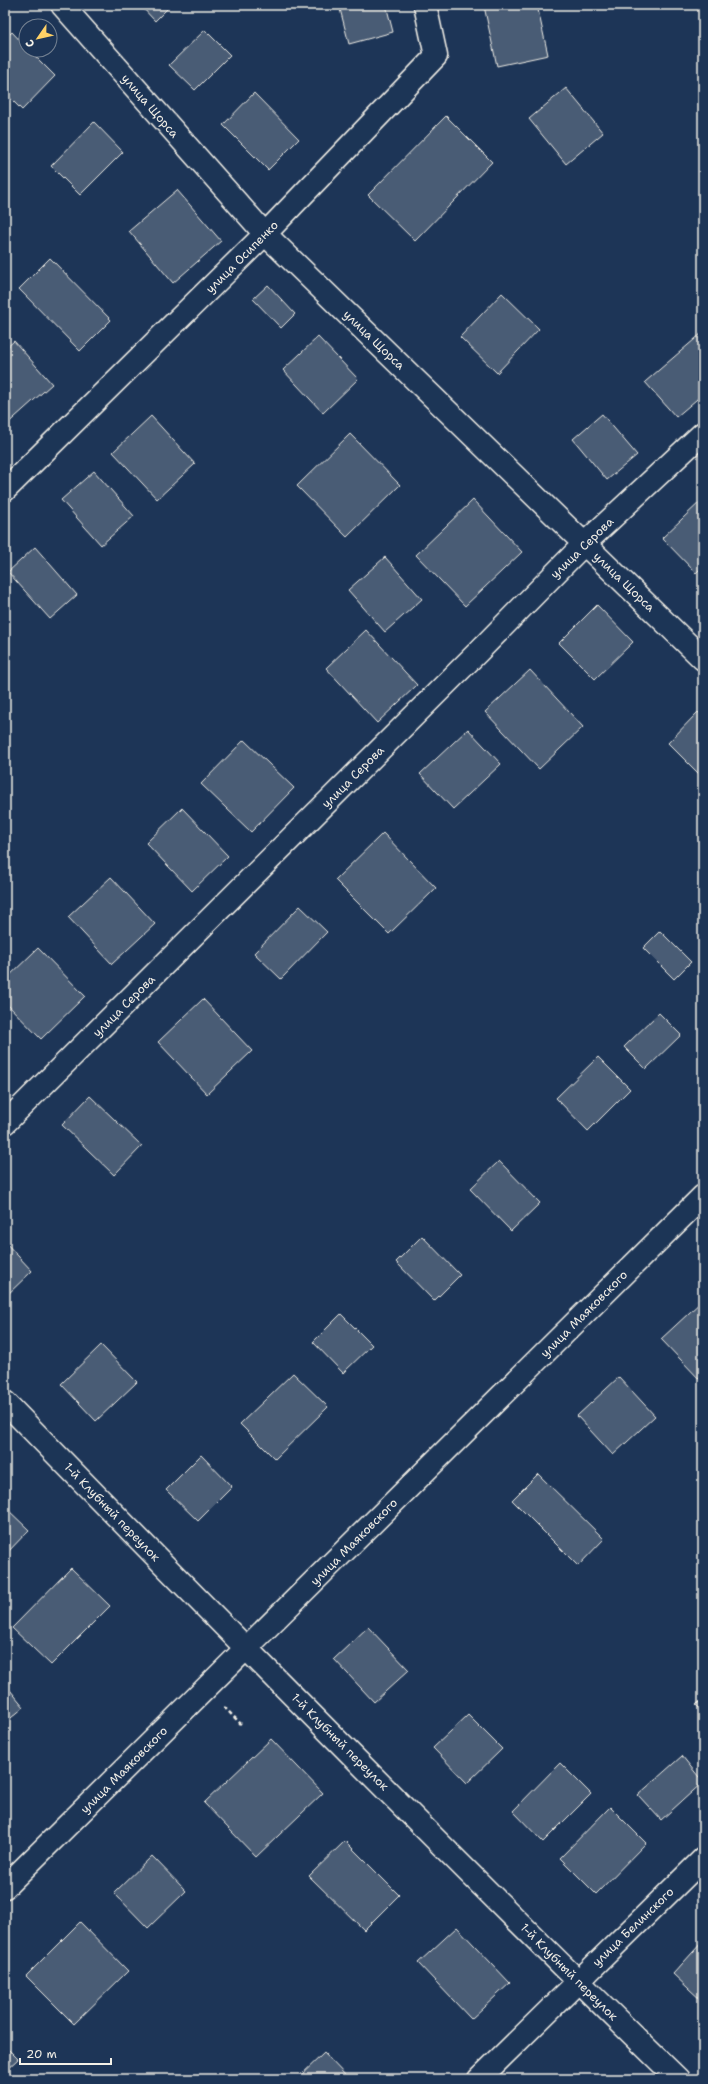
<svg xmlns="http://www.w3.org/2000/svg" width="708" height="2084" font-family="'Shantell Sans',sans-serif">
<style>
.building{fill:#485b74;stroke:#f4f1e8}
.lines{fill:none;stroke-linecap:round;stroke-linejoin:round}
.minor-casing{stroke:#f4f1e8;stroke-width:25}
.primary-casing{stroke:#f4f1e8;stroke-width:25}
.path{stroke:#f4f1e8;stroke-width:2.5;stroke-dasharray:4 3;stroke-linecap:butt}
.minor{stroke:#1d3557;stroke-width:22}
.primary{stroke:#1d3557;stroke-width:22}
.labels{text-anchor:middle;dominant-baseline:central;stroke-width:3;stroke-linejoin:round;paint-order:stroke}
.street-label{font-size:12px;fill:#f4f1e8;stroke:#1d3557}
</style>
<rect width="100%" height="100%" fill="#1d3557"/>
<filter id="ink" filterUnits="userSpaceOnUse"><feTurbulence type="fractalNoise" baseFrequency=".025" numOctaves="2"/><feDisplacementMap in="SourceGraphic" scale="8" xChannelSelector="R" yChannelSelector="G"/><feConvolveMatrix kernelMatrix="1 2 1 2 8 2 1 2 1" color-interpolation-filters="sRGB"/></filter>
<g filter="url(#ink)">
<!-- building -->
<path class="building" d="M140 5H171L155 21Z
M339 5H386L393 32 349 44Z
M490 5H537L548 55 497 66 484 6Z
M205 30 230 55 195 90 169 65Z
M12 32 26 47V50H29L55 76 22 110 5 93V39Z
M566 88 603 133 566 164 529 119Z
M254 93 299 139 268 170 223 125Z
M446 116 492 162 415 241 368 195Z
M94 122 123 152 80 195 51 166Z
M177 190 221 241 173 283 129 231Z
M50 258 111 320 80 351 19 289Z
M268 285 295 314 281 328 253 299Z
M502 293 539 329 497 373 460 337Z
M702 333 703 394 676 417 645 382Z
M318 337 358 379 323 413 283 370Z
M14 341 52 384 5 426V349Z
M602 414 637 455 607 480 573 439Z
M151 416 195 464 157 499 113 452Z
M350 434 400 485 347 537 297 486Z
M94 471 134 516 101 545 61 500Z
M703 499V566L696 573 662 538Z
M473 500 522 552 465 606 416 555Z
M35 547 77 595 50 619 8 572Z
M385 557 422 599 385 632 348 590Z
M597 605 633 642 595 679 559 643Z
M366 630 417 685 377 723 326 668Z
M530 670 583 727 539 769 485 712Z
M698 712 703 717V778L668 743Z
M468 729 501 764 453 809 420 774Z
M244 740 294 788 251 832 201 784Z
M182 808 228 856 192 891 146 843Z
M383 833 436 888 389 934 335 880Z
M111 877 155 924 112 964 68 917Z
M300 906 327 932 281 979 254 953Z
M660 931 691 962 674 979 643 948Z
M38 948 85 996 41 1039 5 1002V980Z
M203 999 252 1051 207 1094 158 1042Z
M659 1013 681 1035 646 1069 624 1047Z
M598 1057 630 1089 588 1131 556 1098Z
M90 1096 142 1146 114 1175 62 1125Z
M499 1161 540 1203 511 1231 470 1189Z
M422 1236 460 1275 434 1301 396 1262Z
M5 1242 32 1271 5 1297Z
M703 1300V1379L701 1381 661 1339Z
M341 1314 372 1345 343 1373 313 1342Z
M101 1345 137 1382 96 1421 61 1384Z
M293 1373 328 1407 275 1459 240 1424Z
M619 1377 655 1416 613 1455 577 1416Z
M201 1455 232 1487 198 1521 166 1490Z
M538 1474 604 1539 578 1566 512 1500Z
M5 1507 29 1530 5 1555Z
M71 1568 110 1606 51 1665 12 1628Z
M368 1627 409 1670 374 1702 334 1659Z
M5 1684 24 1707 5 1723Z
M703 1698V1712L696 1705Z
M468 1715 502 1749 467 1783 433 1748Z
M271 1739 323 1793 256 1857 204 1803Z
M682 1756 703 1782 661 1820 638 1795Z
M560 1763 591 1794 543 1842 513 1811Z
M610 1807 646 1843 596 1894 560 1858Z
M345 1841 399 1895 364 1930 309 1876Z
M152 1856 186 1891 148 1928 114 1893Z
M80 1922 128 1971 74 2024 26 1976Z
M457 1927 510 1983 471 2019 418 1963Z
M703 1941V2002L673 1974Z
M5 2046 18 2059 5 2071Z
M324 2053 349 2079H297Z"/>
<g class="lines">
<!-- minor casing -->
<g class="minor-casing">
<path id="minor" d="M62 5 265 234 703 659
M5 490 265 234 436 56 425 5
M5 1123 478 652 584 544 703 433
M5 1402C227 1630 450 1857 678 2079
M479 2079 703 1859"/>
</g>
<!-- primary casing -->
<g class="primary-casing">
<path id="primary" d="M5 1887 703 1196"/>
</g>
<!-- path -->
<path class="path" d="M224 1707 241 1724"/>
<!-- minor -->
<use href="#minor" class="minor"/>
<!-- primary -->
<use href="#primary" class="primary"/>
</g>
</g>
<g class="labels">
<!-- street labels -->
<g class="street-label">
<text transform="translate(150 106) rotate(49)">улица Щорса</text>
<text transform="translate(242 257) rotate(-45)">улица Осипенко</text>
<text transform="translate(374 340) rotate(44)">улица Щорса</text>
<text transform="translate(582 548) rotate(-44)">улица Серова</text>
<text transform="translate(624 582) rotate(44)">улица Щорса</text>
<text transform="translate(353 777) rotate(-45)">улица Серова</text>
<text transform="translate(124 1006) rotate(-45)">улица Серова</text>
<text transform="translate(584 1314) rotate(-45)">улица Маяковского</text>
<text transform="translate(112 1512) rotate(46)">1-й Клубный переулок</text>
<text transform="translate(354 1542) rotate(-45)">улица Маяковского</text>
<text transform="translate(340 1742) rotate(45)">1-й Клубный переулок</text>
<text transform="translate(124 1770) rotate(-45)">улица Маяковского</text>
<text transform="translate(633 1927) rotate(-44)">улица Белинского</text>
<text transform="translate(569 1972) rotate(45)">1-й Клубный переулок</text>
</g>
</g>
<!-- margin -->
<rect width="708" height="2084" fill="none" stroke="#1d3557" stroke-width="20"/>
<rect x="10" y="10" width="688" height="2064" fill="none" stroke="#f4f1e8" stroke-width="1.5" filter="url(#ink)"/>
<!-- north arrow -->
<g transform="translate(38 38) rotate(236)"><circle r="19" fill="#1d3557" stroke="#738091"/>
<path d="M0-3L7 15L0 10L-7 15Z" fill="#ffd166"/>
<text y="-6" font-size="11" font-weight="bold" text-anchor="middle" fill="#f4f1e8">С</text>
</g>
<!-- scale -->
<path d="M20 2058v6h91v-6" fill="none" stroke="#f4f1e8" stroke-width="2"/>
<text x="26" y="2058" font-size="12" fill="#f4f1e8" stroke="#1d3557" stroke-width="3" paint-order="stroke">20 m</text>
</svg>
